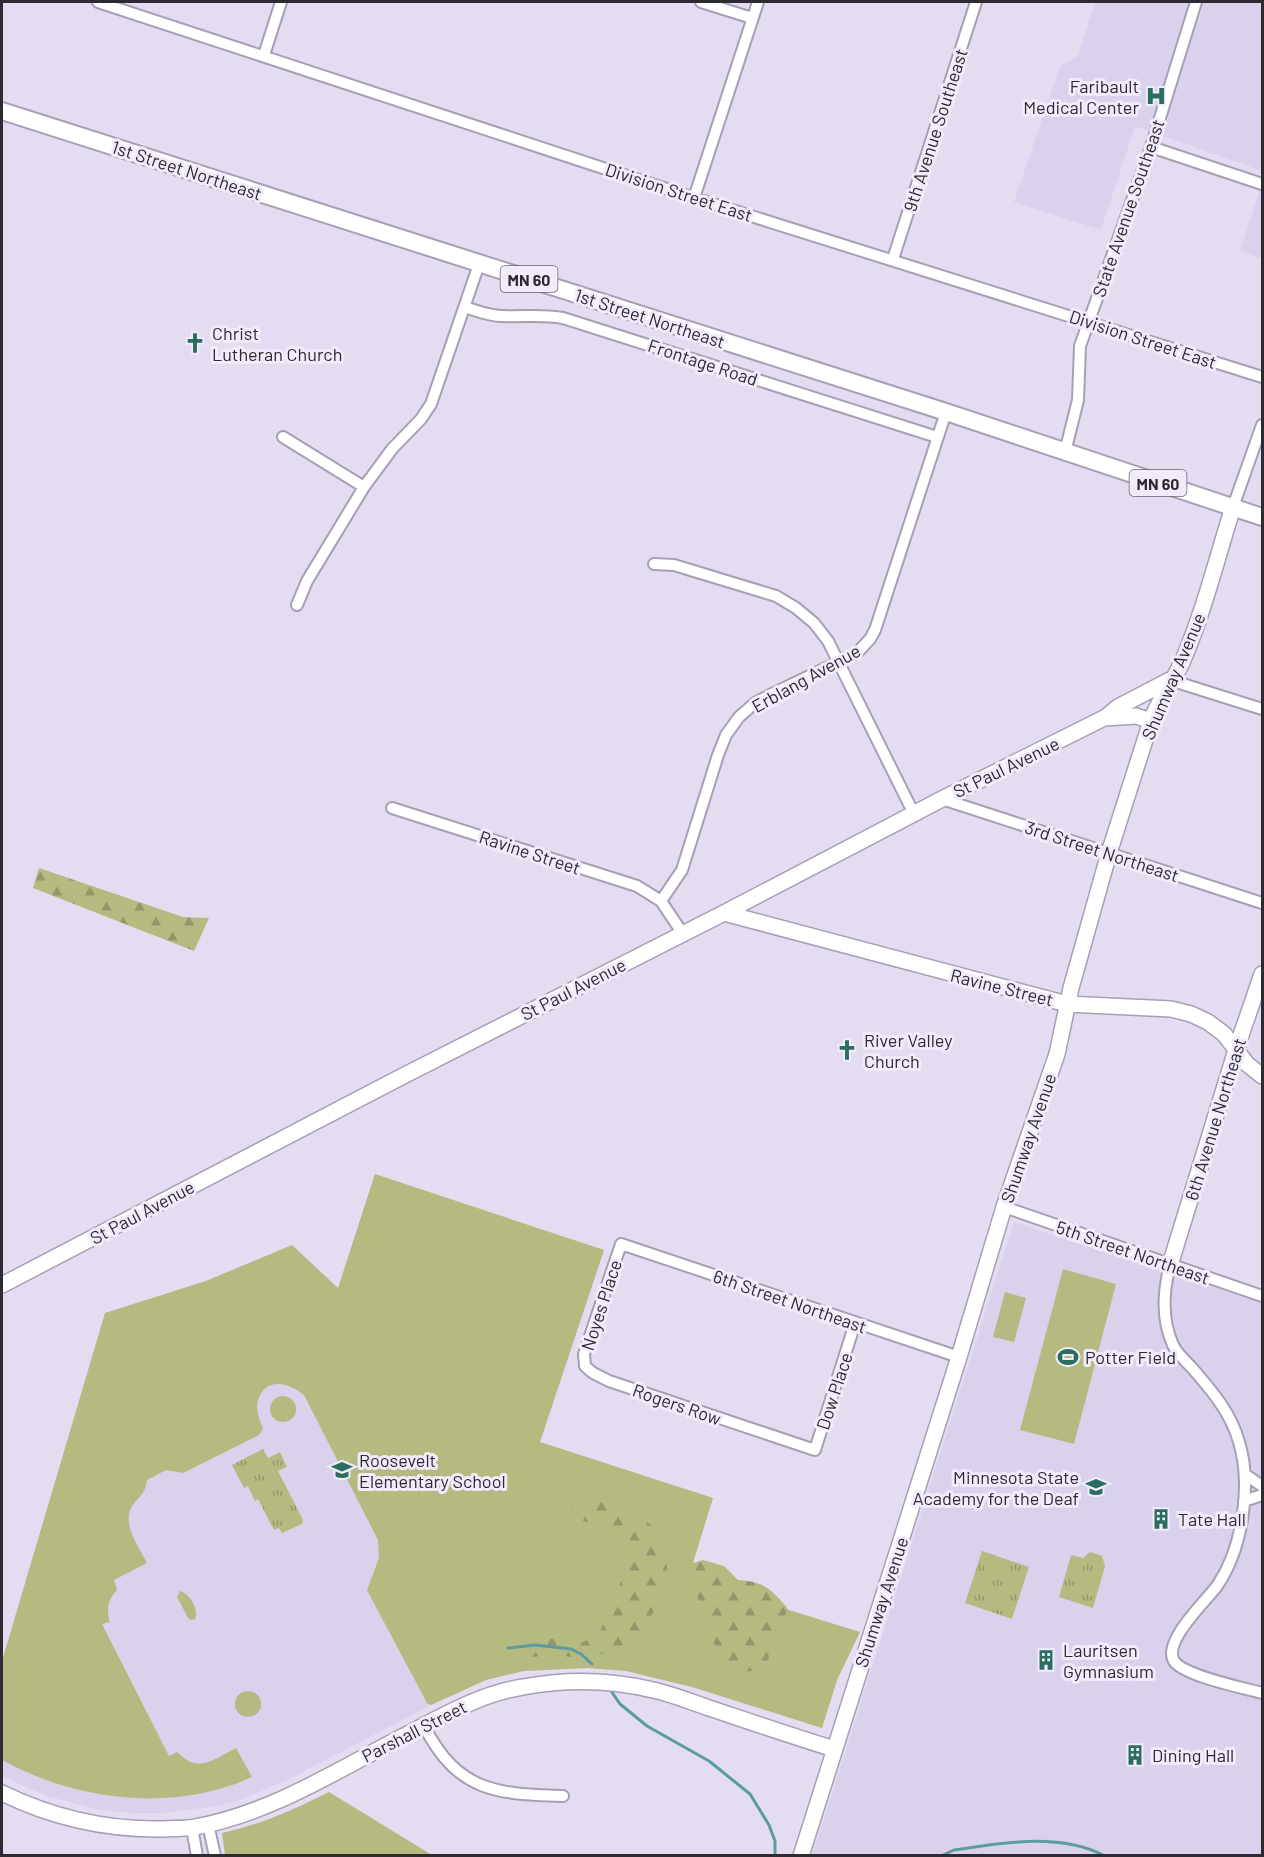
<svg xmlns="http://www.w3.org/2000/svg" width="1264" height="1857" font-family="Barlow,sans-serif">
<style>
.built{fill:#dad1ec}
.green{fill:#b5ba81}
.forest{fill:url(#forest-firs)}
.park{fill:url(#park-tufts)}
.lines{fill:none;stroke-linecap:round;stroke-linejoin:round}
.stream{stroke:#5b9ba2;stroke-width:3}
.street-casing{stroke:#a79fb4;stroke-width:14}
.secondary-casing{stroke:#a79fb4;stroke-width:18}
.primary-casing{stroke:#a79fb4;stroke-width:20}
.street{stroke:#fff;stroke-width:10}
.secondary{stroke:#fff;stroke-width:15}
.primary{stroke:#fff;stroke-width:16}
.labels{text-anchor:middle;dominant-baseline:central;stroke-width:6;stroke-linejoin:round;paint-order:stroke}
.shield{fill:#f1ebfc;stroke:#68646f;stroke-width:1.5}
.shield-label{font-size:16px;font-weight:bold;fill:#2d2a32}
.poi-label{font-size:18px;fill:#2d2a32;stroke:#f1ebfc;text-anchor:start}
.street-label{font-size:18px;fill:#2d2a32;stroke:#f1ebfc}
</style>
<defs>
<pattern id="forest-firs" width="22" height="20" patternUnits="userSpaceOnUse" patternTransform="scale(1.5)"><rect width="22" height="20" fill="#b5ba81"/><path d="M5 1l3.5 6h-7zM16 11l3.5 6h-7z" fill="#94976a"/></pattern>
<pattern id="park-tufts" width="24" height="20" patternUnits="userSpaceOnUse" patternTransform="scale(1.5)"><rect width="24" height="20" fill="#b5ba81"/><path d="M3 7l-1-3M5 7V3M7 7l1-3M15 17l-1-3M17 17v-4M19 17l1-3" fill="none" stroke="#94976a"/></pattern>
</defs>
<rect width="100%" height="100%" fill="#e4ddf2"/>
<!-- built -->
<path class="built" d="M1095 2H1262V171L1135 126 1101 230 1014 202 1060 66 1078 56Z
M1262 183V259L1240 251Z
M375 1174 604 1250 540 1442 713 1498 688 1579 860 1632 837 1680 822 1728 692 1687 626 1671 588 1668 524 1671 485 1680 431 1705 287 1780 238 1801 216 1806 163 1813H133L100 1810 47 1796 2 1776V1661L105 1313 206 1281 292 1245 338 1288Z
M1014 1222 1262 1303V1855L812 1856Z"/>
<!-- green -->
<path class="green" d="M375 1174 604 1250 540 1442 713 1498 688 1579 860 1632 837 1680 822 1728 692 1687 626 1671 588 1668 524 1671 486 1680 431 1705 427 1703 367 1590 379 1558 378 1540 304 1395C289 1383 265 1376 258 1401 255 1410 260 1420 263 1429L259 1435 183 1473 166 1470 147 1480C146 1490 142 1494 136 1501 118 1520 138 1545 147 1563L114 1580 117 1590C108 1600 106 1609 110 1622L102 1624 169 1756 177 1752C198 1774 213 1760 236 1748L252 1777C174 1813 76 1801 2 1760V1661L105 1313 206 1281 292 1245 338 1288Z
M1063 1269 1116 1284 1074 1444 1020 1430Z
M1005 1292 1026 1298 1014 1342 993 1337Z
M270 1409a13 13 0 1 1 26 0a13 13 0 1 1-26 0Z
M180 1591C190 1594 199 1609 195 1619L191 1620 188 1618 177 1597Z
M235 1704a13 13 0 1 1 26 0a13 13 0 1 1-26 0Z
M329 1792 432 1855H225L222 1833C262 1824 293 1810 329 1792Z"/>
<!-- forest -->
<path class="forest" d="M39 868 183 917 209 918 194 951 33 888Z
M578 1496H591L629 1511 653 1526 665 1551 668 1577 660 1601 641 1633 634 1650 621 1658 597 1653 573 1657 550 1655 533 1657 522 1650 527 1639 541 1638 583 1642 600 1632 632 1554 630 1539 621 1529 595 1525 575 1518 571 1505Z
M703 1560 724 1566 738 1580C764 1581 772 1590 788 1609L774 1638 768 1660 758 1670 743 1672 723 1658 708 1634 702 1606 688 1579V1568L693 1563Z"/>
<!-- park -->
<path class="park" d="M263 1449 268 1458 280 1452 287 1467 278 1471 303 1520 302 1524 282 1533 279 1528 274 1530 258 1499 255 1501 248 1486 244 1488 232 1465Z
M982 1551 1029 1567 1012 1619 965 1603Z
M1090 1552 1102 1556 1105 1566 1093 1608 1059 1597 1071 1555 1083 1558Z"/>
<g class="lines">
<!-- stream -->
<path class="stream" d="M508 1648 536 1645 571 1649 581 1654 592 1664
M609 1688 620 1704 647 1726 709 1761 750 1794 769 1825 775 1841V1856
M941 1856 954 1850C1002 1843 1059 1832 1105 1856"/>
<!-- street casing -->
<g class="street-casing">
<path id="street" d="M98 2 694 198 1262 377
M701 2 752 18
M264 55 281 2
M1151 147 1262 184
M694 198 758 2
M893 259 976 2
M465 307C477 311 489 316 502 316 524 317 541 314 563 318L937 437
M283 437 364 487
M1065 452 1078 400 1080 346 1151 147 1196 2
M1233 507 1262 425
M654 564 674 565 776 596 796 608 814 623 828 641 914 814
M297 605 307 581 364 487 392 449 421 419 431 404 479 264
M1170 680 1262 709
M942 799 1262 903
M392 808 637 886 661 901 683 934
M661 901 682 870 718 755 726 735 739 717 755 703 774 693 857 653 870 639 875 630 946 412
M1004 1207 1262 1296
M1170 1265C1163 1292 1161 1319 1173 1345 1177 1354 1187 1362 1193 1369 1212 1391 1231 1413 1239 1442 1252 1485 1243 1548 1217 1586 1206 1601 1162 1642 1174 1661 1184 1676 1244 1688 1262 1693
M855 1323 815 1450 609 1381 593 1373 585 1366 584 1354 621 1244 959 1357
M1246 1475 1262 1486
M1244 1501 1262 1495
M424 1726C458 1792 496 1794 563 1796
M208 1824 215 1856
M192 1828 197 1856"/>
</g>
<!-- secondary casing -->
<g class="secondary-casing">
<path id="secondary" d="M1106 717 1118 707 1170 680
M724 913 1067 1004 1171 1009 1191 1014 1208 1022 1224 1034 1247 1064 1262 1076
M1170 1265 1236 1050 1262 974
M2 1285 403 1076 724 913 942 799 1104 718 1136 716 1151 721
M2 1793C53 1818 105 1830 163 1829 173 1828 185 1829 195 1827 269 1814 336 1771 402 1737 441 1717 479 1694 523 1687 566 1679 611 1680 653 1690 672 1694 691 1702 709 1708 751 1722 792 1736 834 1749
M801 1856 959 1357 1004 1207 1057 1054 1071 988 1109 853 1151 721C1159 698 1174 681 1183 660 1204 611 1217 558 1233 507"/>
</g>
<!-- primary casing -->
<g class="primary-casing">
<path id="primary" d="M2 111 946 412 1262 517"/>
</g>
<!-- street -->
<use href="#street" class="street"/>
<!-- secondary -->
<use href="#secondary" class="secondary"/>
<!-- primary -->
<use href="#primary" class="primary"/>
</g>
<!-- icons -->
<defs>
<g id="hospital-bare" transform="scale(1.62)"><path d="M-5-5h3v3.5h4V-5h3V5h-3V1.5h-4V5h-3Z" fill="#2a6e5f" stroke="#f1ebfc" stroke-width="2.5" paint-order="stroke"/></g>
<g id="church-bare" transform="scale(1.62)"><path d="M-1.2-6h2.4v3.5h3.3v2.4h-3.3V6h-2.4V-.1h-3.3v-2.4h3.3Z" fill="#2a6e5f" stroke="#f1ebfc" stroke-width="2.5" paint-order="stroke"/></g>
<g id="stadium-bare" transform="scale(1.62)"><path d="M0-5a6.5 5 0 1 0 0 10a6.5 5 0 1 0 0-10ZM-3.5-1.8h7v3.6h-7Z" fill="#2a6e5f" stroke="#f1ebfc" stroke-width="2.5" paint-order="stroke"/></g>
<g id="school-bare" transform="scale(1.62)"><path d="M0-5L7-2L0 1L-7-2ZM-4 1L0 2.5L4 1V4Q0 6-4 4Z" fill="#2a6e5f" stroke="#f1ebfc" stroke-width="2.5" paint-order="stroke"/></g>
<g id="building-bare" transform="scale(1.62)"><path d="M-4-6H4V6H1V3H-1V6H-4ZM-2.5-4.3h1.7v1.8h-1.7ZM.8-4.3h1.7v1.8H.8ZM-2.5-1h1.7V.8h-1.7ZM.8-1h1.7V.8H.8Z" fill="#2a6e5f" stroke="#f1ebfc" stroke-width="2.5" paint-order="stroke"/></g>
</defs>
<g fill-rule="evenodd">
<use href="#hospital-bare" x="1156" y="96"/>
<use href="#church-bare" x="195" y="343"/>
<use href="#church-bare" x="847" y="1050"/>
<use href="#stadium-bare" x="1068" y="1357"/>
<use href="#school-bare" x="342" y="1470"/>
<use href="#school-bare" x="1096" y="1487"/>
<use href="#building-bare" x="1161" y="1519"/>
<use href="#building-bare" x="1046" y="1660"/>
<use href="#building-bare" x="1135" y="1755"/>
</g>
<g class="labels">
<!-- shield labels -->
<g class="shield">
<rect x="500.5" y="266" width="57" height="26" rx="4.5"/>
<rect x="1129.5" y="470" width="57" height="26" rx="4.5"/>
</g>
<g class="shield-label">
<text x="529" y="279">MN 60</text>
<text x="1158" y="483">MN 60</text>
</g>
<!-- poi labels -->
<g class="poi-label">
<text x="1139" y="86" text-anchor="end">Faribault<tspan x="1139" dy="21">Medical Center</tspan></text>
<text x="212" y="333">Christ<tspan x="212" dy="21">Lutheran Church</tspan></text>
<text x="864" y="1040">River Valley<tspan x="864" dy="21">Church</tspan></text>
<text x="1085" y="1357">Potter Field</text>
<text x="359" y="1460">Roosevelt<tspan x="359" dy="21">Elementary School</tspan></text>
<text x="1079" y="1477" text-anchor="end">Minnesota State<tspan x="1079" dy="21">Academy for the Deaf</tspan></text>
<text x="1178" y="1519">Tate Hall</text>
<text x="1063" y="1650">Lauritsen<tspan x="1063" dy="21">Gymnasium</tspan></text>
<text x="1152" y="1755">Dining Hall</text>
</g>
<!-- street labels -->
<g class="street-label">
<text transform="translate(935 130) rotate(-72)">9th Avenue Southeast</text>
<text transform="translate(187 170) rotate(18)">1st Street Northeast</text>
<text transform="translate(679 192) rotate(18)">Division Street East</text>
<text transform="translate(1128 208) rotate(-71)">State Avenue Southeast</text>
<text transform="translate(650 318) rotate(18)">1st Street Northeast</text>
<text transform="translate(1143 339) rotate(18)">Division Street East</text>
<text transform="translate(703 362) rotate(18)">Frontage Road</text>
<text transform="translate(1173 676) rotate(-67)">Shumway Avenue</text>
<text transform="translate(806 678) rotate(-29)">Erblang Avenue</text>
<text transform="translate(1006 767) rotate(-26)">St Paul Avenue</text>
<text transform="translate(1102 851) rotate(18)">3rd Street Northeast</text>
<text transform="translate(530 852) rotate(18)">Ravine Street</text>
<text transform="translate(1002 987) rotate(14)">Ravine Street</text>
<text transform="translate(573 989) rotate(-27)">St Paul Avenue</text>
<text transform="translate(1215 1119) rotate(-73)">6th Avenue Northeast</text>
<text transform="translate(1028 1138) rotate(-71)">Shumway Avenue</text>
<text transform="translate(142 1212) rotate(-28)">St Paul Avenue</text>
<text transform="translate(1133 1252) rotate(19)">5th Street Northeast</text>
<text transform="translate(790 1301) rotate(19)">6th Street Northeast</text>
<text transform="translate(601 1305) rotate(-72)">Noyes Place</text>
<text transform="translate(834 1391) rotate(-72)">Dow Place</text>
<text transform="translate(677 1404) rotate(19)">Rogers Row</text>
<text transform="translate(881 1602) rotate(-72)">Shumway Avenue</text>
<text transform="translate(414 1731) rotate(-27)">Parshall Street</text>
</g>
</g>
<!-- border -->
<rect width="1264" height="1857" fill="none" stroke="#2d2a32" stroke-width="6"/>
</svg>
